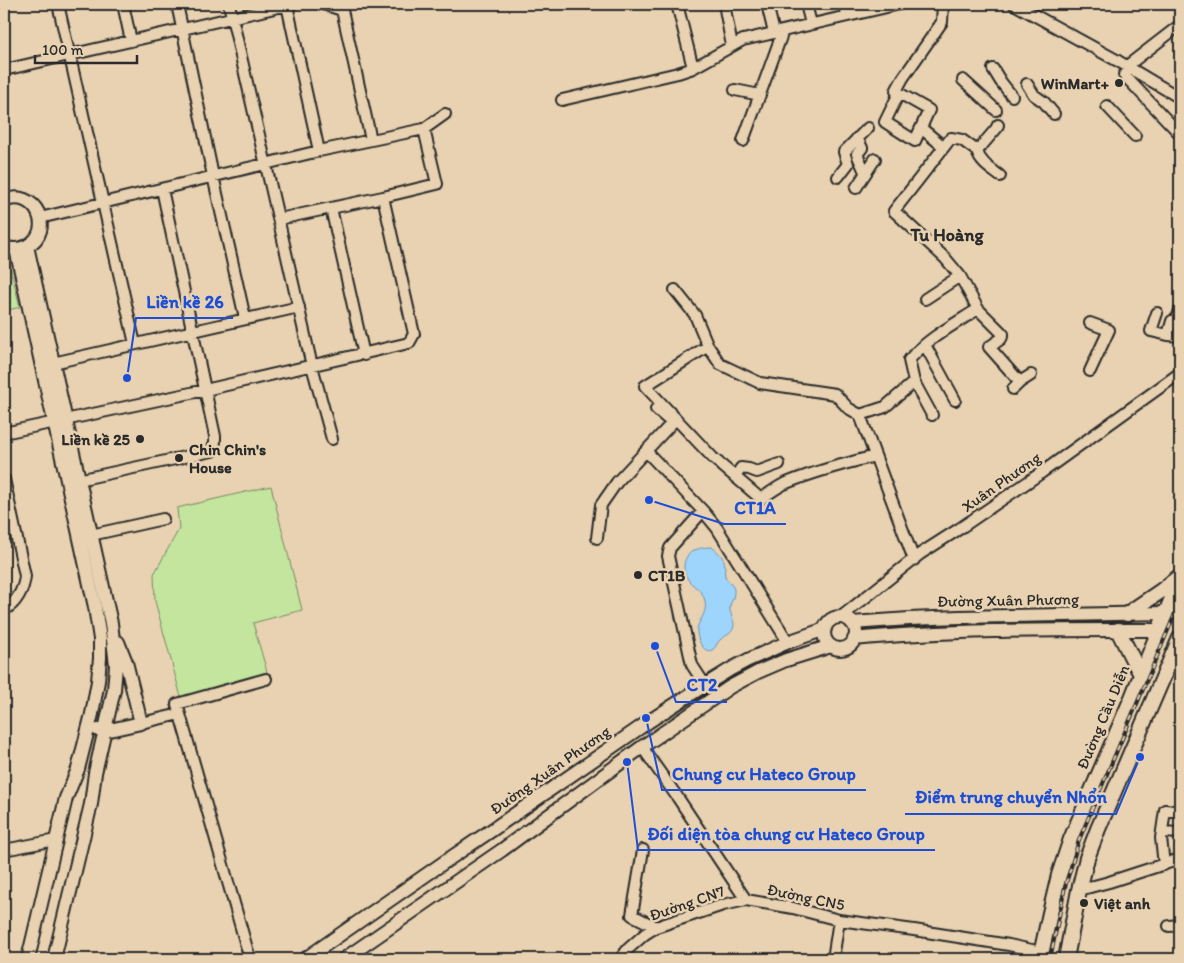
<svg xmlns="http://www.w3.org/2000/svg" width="1184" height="963" font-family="Itim,sans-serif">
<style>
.green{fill:#c3e59e;stroke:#778864}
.water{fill:#9ed5fd;stroke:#7091a9}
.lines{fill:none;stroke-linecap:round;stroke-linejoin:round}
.minor-casing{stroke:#2b2b2b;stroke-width:14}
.major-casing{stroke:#2b2b2b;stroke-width:16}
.highway-casing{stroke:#2b2b2b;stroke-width:18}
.minor{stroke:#e8d2b1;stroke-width:10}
.major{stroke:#e8d2b1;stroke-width:12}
.highway{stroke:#e8d2b1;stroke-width:14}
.rail-casing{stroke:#2b2b2b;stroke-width:4}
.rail{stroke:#e8d2b1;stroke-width:2;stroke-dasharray:5.5;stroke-linecap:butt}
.poi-dot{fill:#2b2b2b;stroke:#e8d2b1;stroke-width:2}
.labels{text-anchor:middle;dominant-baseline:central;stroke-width:5;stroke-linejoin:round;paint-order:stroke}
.poi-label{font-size:16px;font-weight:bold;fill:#2b2b2b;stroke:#e8d2b1;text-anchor:start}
.street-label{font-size:16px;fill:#2b2b2b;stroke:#e8d2b1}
.neighbourhood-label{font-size:18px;font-weight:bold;fill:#2b2b2b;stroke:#e8d2b1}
.leader{fill:none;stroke:#1d4ed8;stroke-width:2}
.callout-dot{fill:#1d4ed8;stroke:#e8d2b1;stroke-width:2}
.callout-label{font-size:18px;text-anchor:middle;font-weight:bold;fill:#1d4ed8;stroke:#e8d2b1;stroke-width:5;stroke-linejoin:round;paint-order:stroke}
</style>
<rect width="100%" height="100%" fill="#e8d2b1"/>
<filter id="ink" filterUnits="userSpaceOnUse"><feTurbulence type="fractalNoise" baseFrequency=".02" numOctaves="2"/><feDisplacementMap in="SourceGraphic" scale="10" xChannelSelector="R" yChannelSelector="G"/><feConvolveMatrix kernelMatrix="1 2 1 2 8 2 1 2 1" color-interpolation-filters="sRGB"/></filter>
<g filter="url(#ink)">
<!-- green -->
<path class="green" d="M4 260 9 263 20 307 4 311Z
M271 486 302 610 253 623 267 672 181 697 155 601 154 574 179 529 177 508Z"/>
<!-- water -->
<path class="water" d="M712 547C718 552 724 557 725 565 725 568 724 572 725 576 727 582 735 585 734 592 734 599 729 604 730 610 731 617 736 623 733 629 729 637 722 635 717 644 709 660 698 644 697 633 696 620 708 616 705 601 702 588 692 587 687 578 685 574 684 570 684 567 684 551 699 547 712 547Z"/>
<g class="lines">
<!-- minor casing -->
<g class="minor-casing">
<path id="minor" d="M58 4 135 344
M123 4 131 41
M177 4 213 176 245 318
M229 4 312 366 332 439
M323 4 342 10 371 140
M677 4 693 68
M724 4 732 46
M767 4 774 33
M806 4 811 24
M845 4 847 16
M1014 4 1118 61 1180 98
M287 5 319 151
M1127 66 1180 25
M993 69 1001 82 1012 96
M1131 69 1124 75 1180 134
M4 70 292 4
M963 80 996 110
M1027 84 1034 95 1044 102 1054 114
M735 90 760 95
M899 93 929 110 915 141 885 122 899 93 896 91 903 78 942 22 943 4
M562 100 678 73 693 68 743 40 900 4
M1107 106 1135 136
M921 128 944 147
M857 138 862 148 857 154 865 172
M743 141 783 31
M977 151 962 140 951 138 894 211 945 258 960 276 978 309 1003 334 1001 339 989 347 1020 382 1013 389
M977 151C980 163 991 169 1000 176
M977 151 996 129 998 125
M838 177 848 164 844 152 868 128
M856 188 875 159
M331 208 364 355
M40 218 319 151 424 129 445 114
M279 219 383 197 437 184 424 129
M675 290 695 315 708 346
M925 299 960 276
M1157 313 1151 331 1168 335 1180 336
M1168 335 1172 321 1177 319 1180 310
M925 345 955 400
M53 363 299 307
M1090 371 1109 330 1090 323
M914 382 932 415
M1020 382 1031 375
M656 409 672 423
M860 415 848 408 835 394 760 383 720 364 708 346 645 386 713 458 761 499C768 494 776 488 784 484 813 472 844 464 875 456
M860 415 885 407 914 382 909 360C928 338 955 324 978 309
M860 415 914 560
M4 433 205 390 409 343 414 334 383 197
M646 451 703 511 717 528 788 642
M735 477 741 468 749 469 757 472 779 464
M4 479 25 576C24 589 16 604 4 610
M78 480 212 451 215 442V436L162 189
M703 511 670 548 668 556 692 665 705 685
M91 535 163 519
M597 538 601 505 617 482 672 423
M841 617 920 554 959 529 1041 473 1180 373
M141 723 180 714
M642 747 678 798 746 900
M1162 832 1180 833
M4 850 56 840
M643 850 632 915 656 927
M1164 865 1161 838 1165 810 1180 812
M1079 890 1109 882 1180 859
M1169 926 1180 925
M250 959 177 704 266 679
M620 959 628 949 645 934 656 927 723 905 746 900 793 908 839 920 914 930 1009 945 1041 952
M833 959 839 920"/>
</g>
<!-- major casing -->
<g class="major-casing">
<path id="major" d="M4 201C35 187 56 231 27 246 19 250 12 250 4 247
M27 246 111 623 116 665 114 690 95 773 91 804 54 959
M16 249 95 607 100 639V658L98 681 92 714 78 769 66 798 28 959
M824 633a16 16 0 1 1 32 0a16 16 0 1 1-32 0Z
M852 623 909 619 959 617 1165 613
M854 639C955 629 1057 630 1158 630
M98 730 105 731 141 723 126 662 118 642
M305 959 446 861 492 830 648 722 705 685 731 669 748 660 788 642 825 629
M344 959 502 850 642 747 730 687 758 672 786 660 831 646"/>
</g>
<!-- highway casing -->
<g class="highway-casing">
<path id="highway" d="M1127 614 1161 591 1180 576
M1118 630 1133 660 1141 674
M1040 959 1050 913 1059 875 1071 839 1131 700 1180 578
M1066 959 1079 890 1087 858 1098 829 1180 638"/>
</g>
<!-- minor -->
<use href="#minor" class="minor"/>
<!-- major -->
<use href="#major" class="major"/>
<!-- highway -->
<use href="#highway" class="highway"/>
<!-- rail casing -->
<g class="rail-casing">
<path id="rail" d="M1050 959 1065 887 1079 840 1180 602"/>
</g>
<!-- rail -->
<use href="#rail" class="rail"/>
</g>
</g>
<!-- markers -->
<g class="poi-dot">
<circle cx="1119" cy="83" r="5"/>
<circle cx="140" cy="439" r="5"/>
<circle cx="179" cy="458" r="5"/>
<circle cx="638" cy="575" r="5"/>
<circle cx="1084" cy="903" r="5"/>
</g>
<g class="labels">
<!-- poi labels -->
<g class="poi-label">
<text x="1109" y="83" text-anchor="end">WinMart+</text>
<text x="130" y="439" text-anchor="end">Liền kề 25</text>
<text x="189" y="449">Chin Chin's<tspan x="189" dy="18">House</tspan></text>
<text x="648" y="575">CT1B</text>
<text x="1094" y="903">Việt anh</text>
</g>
<!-- street labels -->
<g class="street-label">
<text transform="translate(1001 482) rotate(-35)">Xuân Phương</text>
<text transform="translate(1008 600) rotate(-1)">Đường Xuân Phương</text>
<text transform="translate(1103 717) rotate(-67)">Đường Cầu Diễn</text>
<text transform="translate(550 770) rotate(-35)">Đường Xuân Phương</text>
<text transform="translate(806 897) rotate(12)">Đường CN5</text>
<text transform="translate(687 903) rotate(-19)">Đường CN7</text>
</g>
<!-- neighbourhood labels -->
<g class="neighbourhood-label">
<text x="947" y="235">Tu Hoàng</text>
</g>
</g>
<!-- callouts -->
<path class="leader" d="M127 378L136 318H233M649 500L724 524H786M655 646L676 702H727M646 718L662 790H866M1140 757L1116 814H905M627 762L638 850H935"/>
<g class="callout-dot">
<circle cx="127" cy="378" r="5"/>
<circle cx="649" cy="500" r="5"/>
<circle cx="655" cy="646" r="5"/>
<circle cx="646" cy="718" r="5"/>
<circle cx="1140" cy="757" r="5"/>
<circle cx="627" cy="762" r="5"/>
</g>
<g class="callout-label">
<text x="185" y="308">Liền kề 26</text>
<text x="755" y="514">CT1A</text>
<text x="702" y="691">CT2</text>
<text x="764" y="780">Chung cư Hateco Group</text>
<text x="1011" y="803">Điểm trung chuyển Nhổn</text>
<text x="786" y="840">Đối diện tòa chung cư Hateco Group</text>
</g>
<!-- margin -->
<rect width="1184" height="963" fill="none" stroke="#e8d2b1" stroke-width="20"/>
<rect x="10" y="10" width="1164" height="943" fill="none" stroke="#2b2b2b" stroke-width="2" filter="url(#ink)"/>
<!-- scale -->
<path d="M35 55v8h102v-8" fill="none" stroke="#2b2b2b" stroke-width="2.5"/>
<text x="42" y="55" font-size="15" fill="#2b2b2b" stroke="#e8d2b1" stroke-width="4" paint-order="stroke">100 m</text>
</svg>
